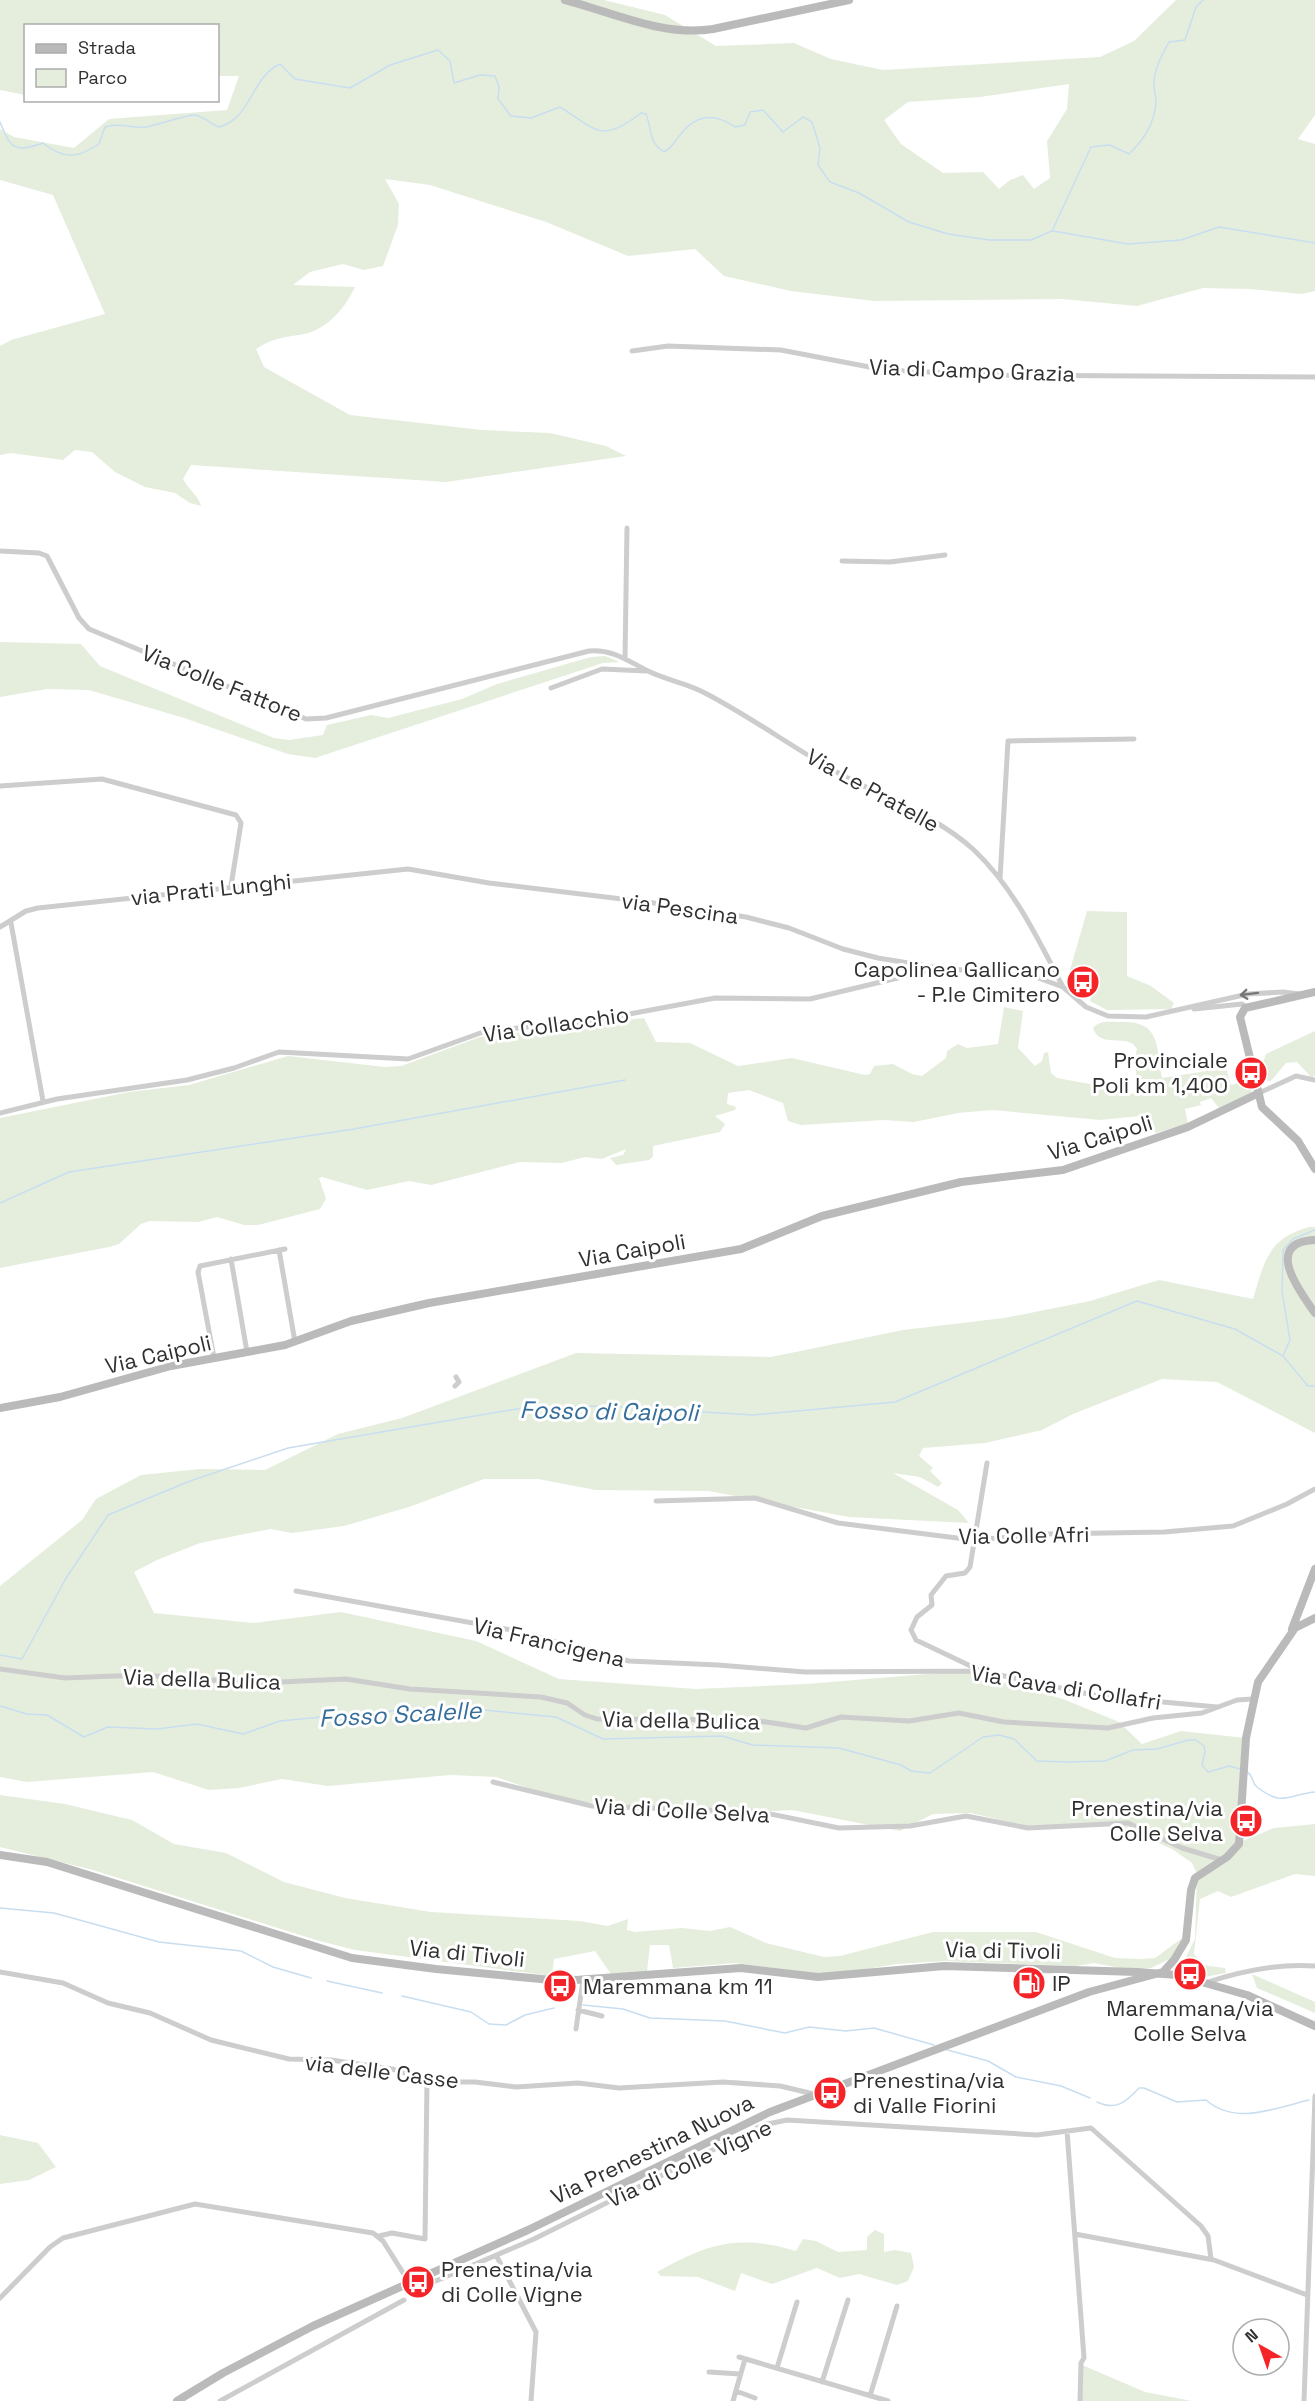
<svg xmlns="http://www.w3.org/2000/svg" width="1315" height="2401" font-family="'Space Grotesk',sans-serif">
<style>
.green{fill:#e5eedd;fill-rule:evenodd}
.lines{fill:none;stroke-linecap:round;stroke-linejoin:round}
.stream{stroke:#c8def0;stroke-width:1.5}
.street{stroke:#cdcdcd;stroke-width:5}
.secondary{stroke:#bababa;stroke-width:8}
.oneway{stroke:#777}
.labels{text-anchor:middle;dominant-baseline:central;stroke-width:6;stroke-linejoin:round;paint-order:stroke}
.street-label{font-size:22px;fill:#303030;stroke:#fff}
.poi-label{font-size:22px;fill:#303030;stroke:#fff;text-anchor:start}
.water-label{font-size:24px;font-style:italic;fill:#356e9b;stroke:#fff}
</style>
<rect width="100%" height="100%" fill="#fff"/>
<!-- green -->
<path class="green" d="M0 0H604L665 15 716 46 794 43 831 59 883 70 1100 57 1134 41 1176 0H1315V115L1298 139 1315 144V291L1302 294 1250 289 1203 288 1137 306 1062 299 874 301 791 291 724 276 695 249 628 256 546 222 430 185 385 179 399 204 398 225 383 266 364 270 343 264 310 272 293 285 355 287C345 308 328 329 304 334 283 338 275 337 256 349L264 367 350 415 482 430 550 433 606 446 626 456 446 482 191 465 183 479C188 489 198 495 201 506L190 503 175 493 145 487 115 472 92 452 75 450 63 460 11 453 0 455V346L11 340 105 314 53 195 0 180V129L14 137 74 148 109 119 227 110 239 76H218V26H26L25 95 0 90ZM1069 84 1067 109 1047 141 1050 178 1034 189 1023 175 1010 180 999 189 983 172 943 173 901 144 884 120 908 102 980 97Z
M0 642 81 644 100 666 274 738 289 740 323 735 327 725 371 715 388 718 462 699 497 684 591 657 605 656 620 662 603 663 315 758 288 754 184 718 89 690 47 689 0 697Z
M1087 911 1127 912V976L1151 986 1174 1003 1171 1009 1107 1010 1090 1001 1095 979 1070 970Z
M1004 1007 1023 1011 1018 1048 1035 1066 1042 1061 1044 1053 1048 1052 1051 1073 1057 1078 1101 1086 1124 1096 1135 1093C1141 1079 1131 1066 1137 1049 1129 1032 1100 1050 1093 1028 1100 1020 1109 1022 1119 1022 1161 1020 1156 1045 1162 1078L1226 1068 1231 1085 1249 1081 1252 1092 1219 1108 1211 1098 1200 1102 1201 1105 1185 1109 1188 1124 1155 1133 1150 1115 1100 1120 993 1110 958 1113 914 1122 884 1120 801 1125 788 1121 783 1103 749 1090 728 1093 727 1104 736 1107 735 1110 715 1116 725 1124 720 1132 653 1146V1157L649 1160 616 1165 610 1158 623 1155 626 1149 602 1159 585 1157 562 1163 520 1162 431 1185 409 1181 367 1190 322 1177 319 1178 326 1199 320 1209 258 1225H244L217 1217 198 1222 150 1221 141 1224 119 1244 109 1247 0 1268V1118L129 1092 189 1085 288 1056 385 1067 401 1066 480 1037 644 1018 656 1042 690 1043 738 1066 792 1058 865 1075 870 1074 874 1066 893 1064 912 1074 922 1076 946 1058 947 1051 958 1044 967 1048 998 1044Z
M1315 1031V1076L1311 1077 1297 1062 1286 1063 1271 1081 1263 1080 1261 1069 1266 1054Z
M1309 1227H1315V1433L1217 1382 1162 1379 1073 1414 1042 1430 985 1443 923 1448 919 1456 933 1468 930 1471 942 1483 938 1487 920 1477 893 1473 958 1510 969 1523 849 1517 708 1491 596 1490 538 1479H484L409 1507 344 1526 292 1533 270 1529 200 1543 157 1560 134 1572 154 1613 253 1623 341 1612 476 1641 559 1679 696 1689 806 1684 964 1671 1063 1699 1119 1722 1142 1744 1181 1731 1246 1738 1238 1843 1274 1828 1315 1824V1876L1295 1874 1231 1897 1218 1891 1200 1899 1194 1954 1203 1965 1225 1968 1226 1973 1200 1978 1186 1970 1183 1963 1195 1939 1197 1874 1192 1863 1172 1849 1129 1830 1107 1826 1039 1829 971 1813 933 1814 900 1831 792 1810 712 1814 563 1800 496 1777 450 1775 328 1786 282 1779 239 1788 209 1790 153 1772 27 1782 0 1777V1586L82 1520 96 1499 141 1475 200 1469 265 1470 338 1434 402 1418 576 1353 771 1357 903 1330 1004 1318 1090 1301 1159 1280 1253 1299C1264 1262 1268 1238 1309 1227Z
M0 1795 65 1804 132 1820 174 1844 226 1853 284 1882 345 1898 431 1912 580 1921 608 1926 628 1919 627 1930 635 1932 682 1928 710 1931 730 1927 766 1943 824 1957 840 1956 933 1932H1036L1115 1958 1141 1959 1155 1958 1181 1939H1185L1170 1959 1151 1968 1131 1970 1094 1963 1076 1966 944 1961 897 1964 841 1973H814L735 1963 673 1968 669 1945H650L647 1972 611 1974 595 1951 554 1959 552 1976 355 1950 316 1940 93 1870 0 1847Z
M1252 1974 1315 2002V2013L1257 1988Z
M0 2135 38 2143 56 2167 29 2180 0 2184Z
M875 2230 884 2234V2252L895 2250 911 2253 914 2267 908 2281 897 2285 859 2274 840 2278 817 2268 772 2284 741 2273 735 2291 698 2277 661 2276 657 2272C709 2243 738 2234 796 2251L803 2239 816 2241 838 2252 867 2250V2237Z
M1082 2365 1145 2392 1192 2401H1082Z"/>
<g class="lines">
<!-- stream -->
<path class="stream" d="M0 122C11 149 14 153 43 143 63 159 77 159 99 144L105 127C120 122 132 129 146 127 157 125 189 114 195 115 202 116 212 124 219 127 252 118 251 77 280 64L295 79 350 88 390 65 438 50 450 61 454 83 480 75 495 76 499 87 498 99 511 116 531 118 560 107C597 130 601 144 641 113L646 114C652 129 648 142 664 152 673 147 674 142 680 135 696 114 715 113 735 127L745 125 750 112 763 110 783 132 803 117 812 122 820 148 818 165 830 182 859 193 909 222 948 234 990 240H1031L1052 231 1091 147 1110 145 1129 154C1144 140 1155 123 1156 101 1156 95 1153 88 1154 82 1155 67 1162 55 1169 42L1185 40 1196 7 1203 0
M1053 231 1128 244 1181 240 1219 227 1315 243
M0 1203 69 1172 354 1129 625 1080
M1283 1356 1308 1386H1315
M0 1655 22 1659 65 1580 108 1515 190 1481 288 1448 528 1407 604 1406 753 1415 895 1402 1137 1301 1235 1329 1283 1356 1290 1340 1282 1291 1283 1250 1293 1239 1315 1230
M0 1706 27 1714 47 1715 84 1737 108 1727 157 1729 197 1724 243 1734 280 1721 322 1717 350 1721 400 1709 452 1707 556 1717 603 1739 722 1736 753 1745 839 1748 901 1765 911 1771 930 1773 983 1737 999 1735 1014 1739 1037 1761 1069 1762 1105 1761 1133 1750 1157 1749 1188 1740H1196L1204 1746 1205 1752 1202 1765 1208 1772 1229 1766 1240 1769
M1247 1772C1254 1776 1251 1782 1257 1787 1283 1807 1286 1795 1315 1792
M0 1908 54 1913 159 1942 241 1951 273 1967 311 1978
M327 1981 382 1993
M402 1996 471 2012 489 2024 506 2025 525 2015 554 2008
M583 2005 623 2009 650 2018 725 2021 785 2033 809 2027 846 2031 874 2028 934 2045
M944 2049 988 2061 1016 2077 1061 2086 1090 2098
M1097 2102C1116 2111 1126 2102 1139 2088H1144L1177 2102 1206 2100C1236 2126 1275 2108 1309 2100"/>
<!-- street -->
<path class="street" d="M632 351 668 346 781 350 885 370 993 375 1315 377
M0 551 39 553 47 556 79 618 89 629 306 719 326 718 589 651C613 649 628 661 648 671 666 680 686 683 703 692 750 716 793 748 840 774 884 798 936 815 974 850 1014 888 1038 939 1063 987
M842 561 890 562 945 555
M625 658 627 528
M551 688 602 669 646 671
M0 786 102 779 236 815 241 823 231 886
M1000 879 1008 741 1134 739
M11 923 43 1101
M0 927 26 911 38 908 408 869 489 883 647 902 746 917 789 928 843 949 878 958 939 968 1033 976 1063 987 1086 1007 1108 1016 1146 1017 1248 994 1283 992 1300 994
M1194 1009 1242 1004 1247 1008
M1259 1093 1296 1076 1315 1080
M0 1113 57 1099 187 1080 234 1068 279 1052 408 1059 486 1031 592 1021 715 998 810 999 935 969
M279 1250 295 1342
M231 1259 247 1352
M214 1358 198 1272 200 1266 285 1249
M455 1386 459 1382 456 1377
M656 1501 755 1498 838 1523 973 1540 1047 1534 1164 1532 1233 1526 1287 1504 1315 1489
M296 1591 511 1630 629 1661 718 1665 805 1672 981 1671 1098 1696 1217 1707
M0 1669 65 1678 140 1675 257 1683 346 1679 410 1689 541 1697 567 1703 585 1715 597 1719 753 1720 806 1728 841 1717 909 1721 959 1713 1004 1722 1108 1728 1153 1718 1202 1713 1237 1700 1253 1699
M981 1671 916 1640 911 1630 917 1617 932 1605 931 1595 946 1576 965 1573 970 1567 987 1463
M493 1782 592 1806 761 1812 839 1828 910 1826 966 1816 1028 1828 1128 1823 1182 1848 1222 1860
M0 1972 63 1983 108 2003 150 2013 211 2040 289 2059 331 2060 392 2069 435 2082H475L516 2087 578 2083 619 2088 723 2082 780 2086 814 2094
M1205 1983C1241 1971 1277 1963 1315 1966
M578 2010 602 2016
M576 2029 583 1980
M1067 2131 1084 2358 1081 2363 1080 2401
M1075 2234 1214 2260 1307 2295
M379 2236 392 2233 425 2239 427 2080
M496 2255 536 2332 531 2401
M0 2298 50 2247 63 2238 195 2204 373 2233 383 2241 412 2287 417 2289 534 2239 763 2125 787 2120 1037 2135 1091 2128 1201 2226 1208 2236 1211 2259
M739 2357 888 2401
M777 2368 797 2302
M709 2372 740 2374
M822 2382 848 2300
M736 2391 755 2398
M870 2396 897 2306
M220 2401 404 2300
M733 2401 745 2359
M1304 2401 1315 2096"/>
<!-- secondary -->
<path class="secondary" d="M565 0C612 12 663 37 713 29L849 0
M1315 992 1245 1008 1240 1017 1262 1107 1298 1141 1315 1169
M1315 1240C1262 1242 1300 1292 1315 1313
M0 1408 60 1397 171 1366 285 1345 351 1321 429 1303 741 1249 822 1216 961 1182 1063 1170 1188 1127 1259 1093
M1292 1629 1315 1569
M0 1855 47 1862 352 1958 436 1969 562 1981 741 1968 818 1977 944 1966 1137 1972 1177 1975 1247 1995 1315 2026
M177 2401 223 2373 313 2326 528 2230 770 2112 1089 1992 1163 1972 1174 1960 1186 1940 1191 1890 1195 1878 1227 1857 1239 1844 1246 1738 1258 1682 1295 1628 1315 1618"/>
</g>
<!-- one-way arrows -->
<defs><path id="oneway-shaft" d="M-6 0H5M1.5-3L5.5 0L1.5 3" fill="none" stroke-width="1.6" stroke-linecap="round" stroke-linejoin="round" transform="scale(1.5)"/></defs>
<use class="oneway" href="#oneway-shaft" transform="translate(1249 994) rotate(173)"/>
<!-- icons -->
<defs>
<g id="bus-disc" transform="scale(1.725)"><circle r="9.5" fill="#f52428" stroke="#fff"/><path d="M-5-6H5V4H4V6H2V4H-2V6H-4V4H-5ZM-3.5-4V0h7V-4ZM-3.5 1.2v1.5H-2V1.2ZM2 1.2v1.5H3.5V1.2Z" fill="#fff"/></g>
<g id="fuel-disc" transform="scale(1.725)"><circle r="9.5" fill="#f52428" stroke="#fff"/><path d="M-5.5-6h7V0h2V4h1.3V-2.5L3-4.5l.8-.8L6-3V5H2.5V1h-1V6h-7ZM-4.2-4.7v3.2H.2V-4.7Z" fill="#fff"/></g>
</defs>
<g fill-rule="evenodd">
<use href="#bus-disc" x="1083" y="982"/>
<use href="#bus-disc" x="1251" y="1073"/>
<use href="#bus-disc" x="1246" y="1821"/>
<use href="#bus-disc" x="1190" y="1974"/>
<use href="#fuel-disc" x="1029" y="1983"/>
<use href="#bus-disc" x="560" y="1986"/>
<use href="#bus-disc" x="830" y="2093"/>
<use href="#bus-disc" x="418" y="2282"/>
</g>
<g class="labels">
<!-- street labels -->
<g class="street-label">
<text transform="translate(972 370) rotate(2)">Via di Campo Grazia</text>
<text transform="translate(222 683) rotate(22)">Via Colle Fattore</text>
<text transform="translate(873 790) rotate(29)">Via Le Pratelle</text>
<text transform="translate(211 889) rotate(-6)">via Prati Lunghi</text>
<text transform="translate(680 908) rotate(8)">via Pescina</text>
<text transform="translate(556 1024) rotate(-8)">Via Collacchio</text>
<text transform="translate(1100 1137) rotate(-17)">Via Caipoli</text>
<text transform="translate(632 1250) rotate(-10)">Via Caipoli</text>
<text transform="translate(158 1354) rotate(-13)">Via Caipoli</text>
<text transform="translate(1024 1535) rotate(-1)">Via Colle Afri</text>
<text transform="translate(549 1642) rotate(13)">Via Francigena</text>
<text transform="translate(202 1679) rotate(2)">Via della Bulica</text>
<text transform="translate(1066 1687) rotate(9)">Via Cava di Collafri</text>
<text transform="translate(681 1720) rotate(1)">Via della Bulica</text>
<text transform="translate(682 1810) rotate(3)">Via di Colle Selva</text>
<text transform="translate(1003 1950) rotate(1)">Via di Tivoli</text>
<text transform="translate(467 1953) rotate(6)">Via di Tivoli</text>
<text transform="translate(382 2071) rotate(7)">via delle Casse</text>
<text transform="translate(652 2149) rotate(-26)">Via Prenestina Nuova</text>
<text transform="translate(689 2163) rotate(-25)">Via di Colle Vigne</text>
</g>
<!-- poi labels -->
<g class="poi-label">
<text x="1060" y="969" text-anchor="end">Capolinea Gallicano<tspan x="1060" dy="25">- P.le Cimitero</tspan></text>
<text x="1228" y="1060" text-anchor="end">Provinciale<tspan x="1228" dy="25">Poli km 1,400</tspan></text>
<text x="1223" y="1808" text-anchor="end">Prenestina/via<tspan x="1223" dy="25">Colle Selva</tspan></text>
<text x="1052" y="1983">IP</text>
<text x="583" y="1986">Maremmana km 11</text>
<text x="1190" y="2008" text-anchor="middle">Maremmana/via<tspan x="1190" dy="25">Colle Selva</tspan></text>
<text x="853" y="2080">Prenestina/via<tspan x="853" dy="25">di Valle Fiorini</tspan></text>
<text x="441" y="2269">Prenestina/via<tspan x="441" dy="25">di Colle Vigne</tspan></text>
</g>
<!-- water labels -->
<g class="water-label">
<text transform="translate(609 1411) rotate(1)">Fosso di Caipoli</text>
<text transform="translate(400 1714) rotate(-3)">Fosso Scalelle</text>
</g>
</g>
<!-- legend -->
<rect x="24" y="24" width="195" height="78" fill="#ffffff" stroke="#acacac" stroke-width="1.5"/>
<rect x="36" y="44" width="30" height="9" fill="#bababa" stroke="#acacac" stroke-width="1.5"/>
<text x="78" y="54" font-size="18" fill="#303030">Strada</text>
<rect x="36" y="69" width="30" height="18" fill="#e5eedd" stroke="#acacac" stroke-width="1.5"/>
<text x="78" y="84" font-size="18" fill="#303030">Parco</text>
<!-- north arrow -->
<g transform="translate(1261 2347) rotate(320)"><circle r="28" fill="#ffffff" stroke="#acacac" stroke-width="1.5"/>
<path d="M0-4.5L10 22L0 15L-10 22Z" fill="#f52428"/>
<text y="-9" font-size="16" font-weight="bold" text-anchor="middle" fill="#303030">N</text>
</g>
</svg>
